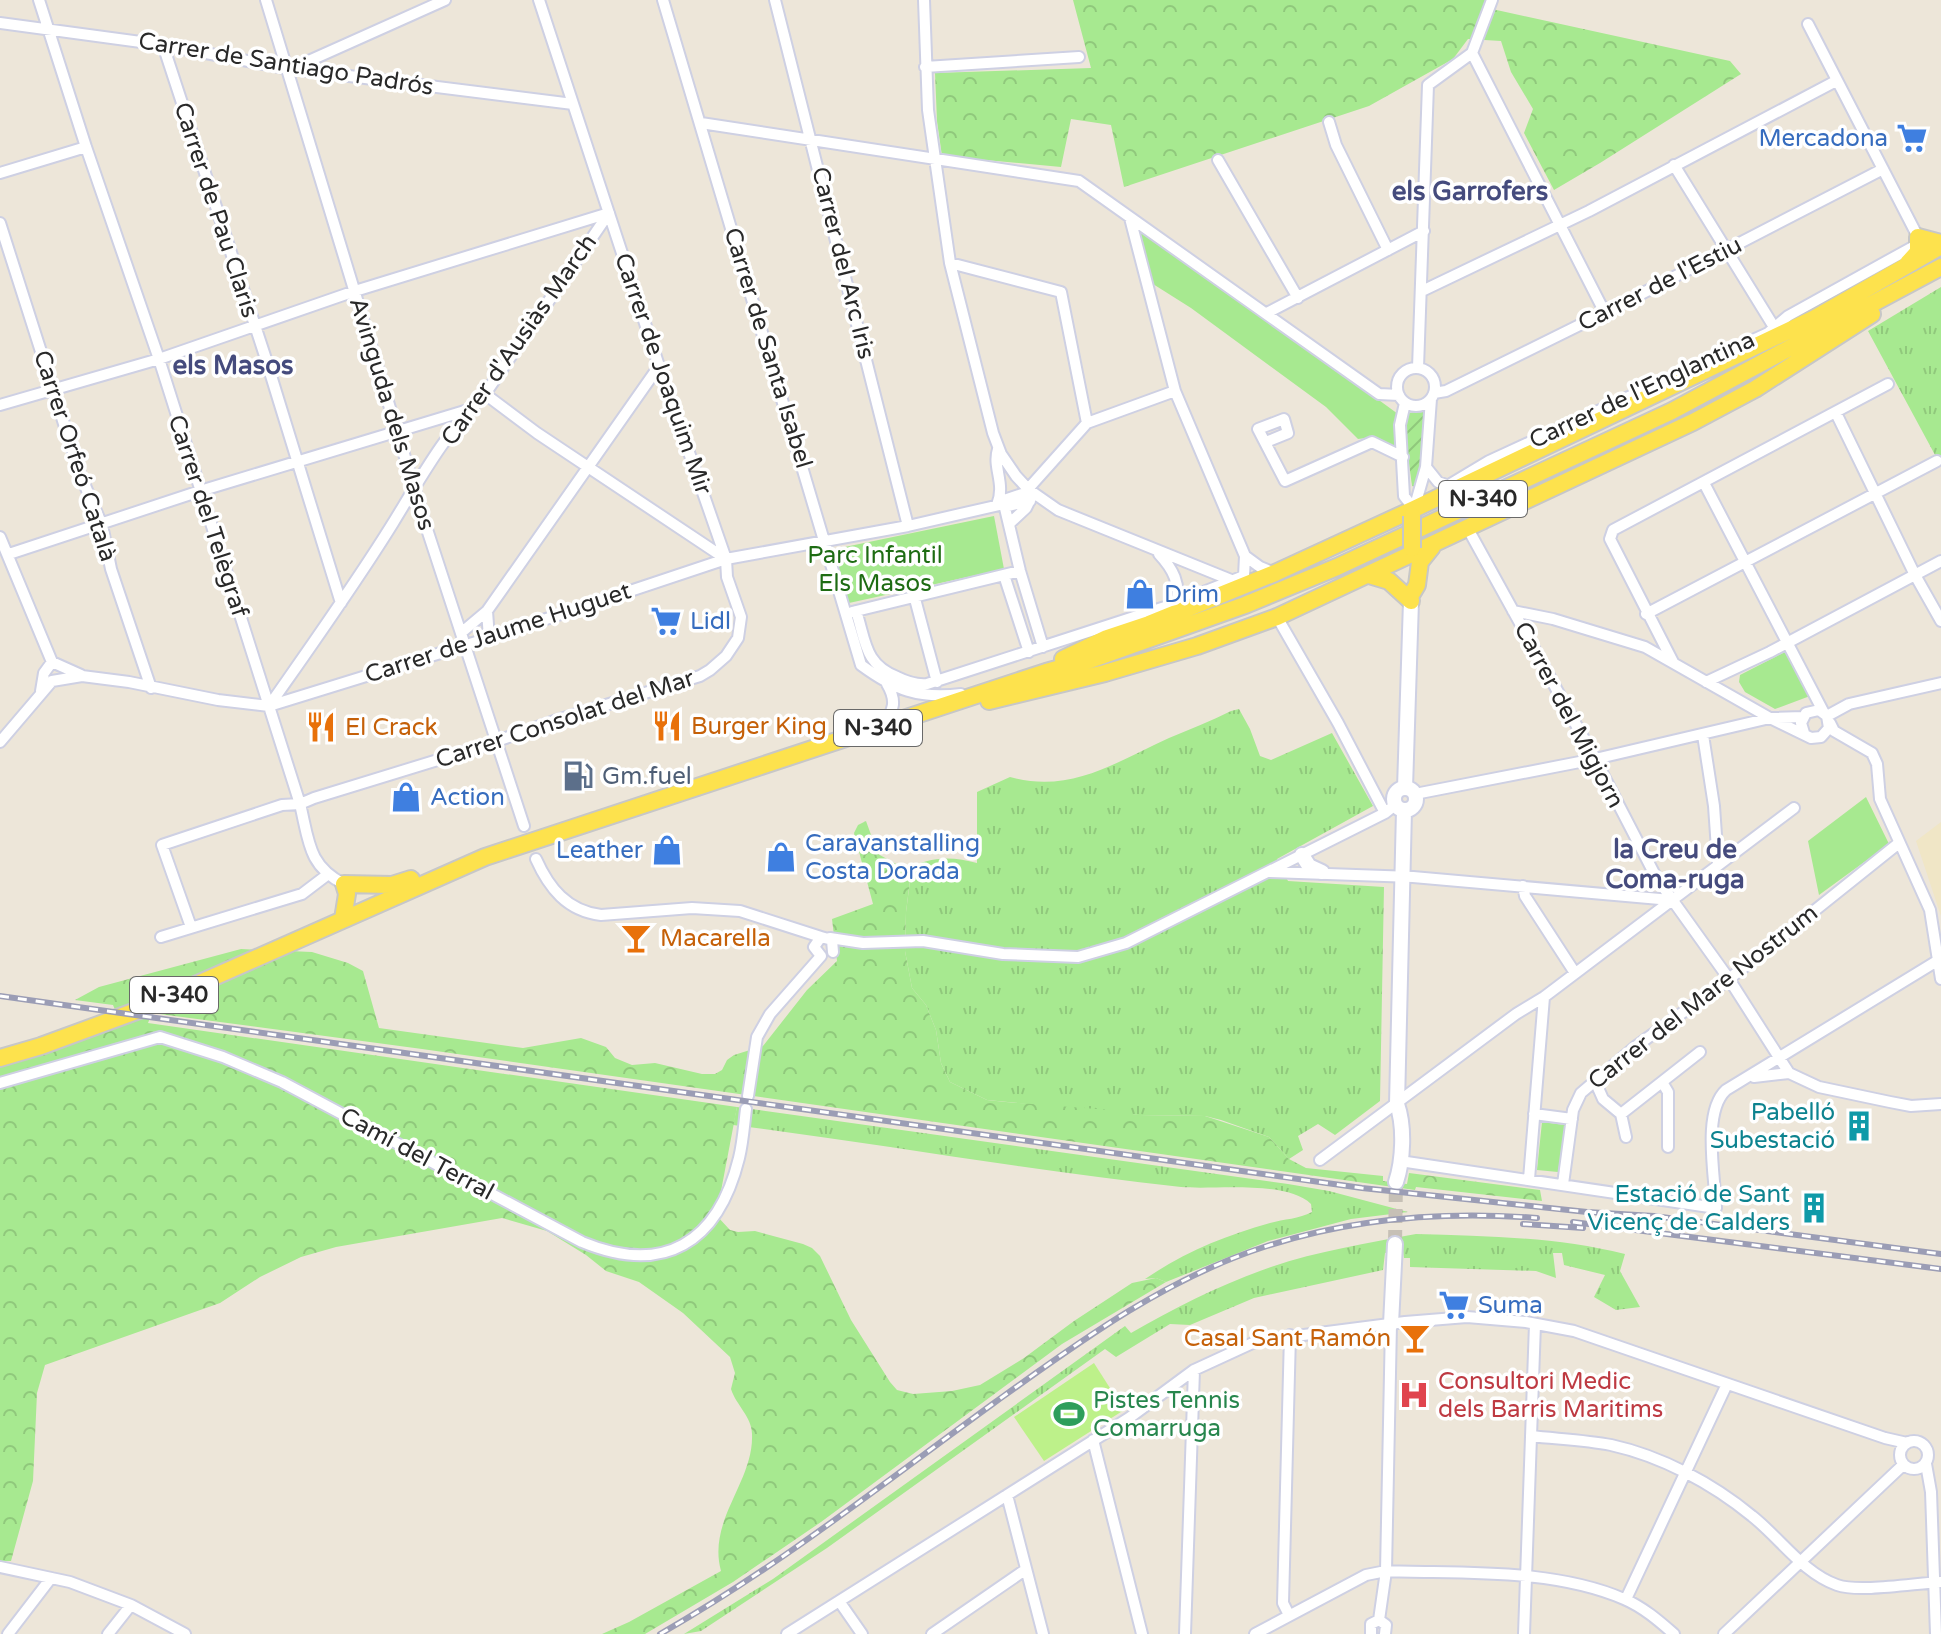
<svg xmlns="http://www.w3.org/2000/svg" width="1941" height="1634" font-family="'Varela Round',sans-serif">
<style>
.education{fill:#f0e6c6}
.grass{fill:url(#grass-tufts)}
.forest{fill:url(#forest-crowns)}
.park{fill:#a7e990}
.garden{fill:url(#garden-furrows)}
.pitch{fill:#bdf18a}
.lines{fill:none;stroke-linecap:round;stroke-linejoin:round}
.secondary-tunnel{stroke:#c6c0b6;stroke-width:14;stroke-dasharray:14 7;stroke-linecap:butt}
.street-casing{stroke:#ced0e3;stroke-width:14}
.secondary-casing{stroke:#ced0e3;stroke-width:18}
.primary-casing{stroke:#c7c7c7;stroke-width:20}
.street{stroke:#fff;stroke-width:10}
.secondary{stroke:#fff;stroke-width:14}
.primary{stroke:#fde24d;stroke-width:16}
.rail-casing{stroke:#9b9db5;stroke-width:6}
.rail{stroke:#fff;stroke-width:3;stroke-dasharray:9;stroke-linecap:butt}
.primary-bridge-casing{stroke:#c7c7c7;stroke-width:20;stroke-linecap:butt}
.primary-bridge{stroke:#fde24d;stroke-width:16}
.labels{text-anchor:middle;dominant-baseline:central;stroke-width:7;stroke-linejoin:round;paint-order:stroke}
.shield{fill:#fff;stroke:#696969;stroke-width:2}
.shield-label{font-size:22px;font-weight:bold;fill:#292929}
.street-label{font-size:24px;fill:#292929;stroke:#fff}
.shop-label{font-size:24px;fill:#366cbe;stroke:#fff;text-anchor:start}
.park-label{font-size:24px;fill:#1e6c13;stroke:#fff}
.food-label{font-size:24px;fill:#c56008;stroke:#fff;text-anchor:start}
.service-label{font-size:24px;fill:#4e5e75;stroke:#fff;text-anchor:start}
.culture-label{font-size:24px;fill:#0d838f;stroke:#fff;text-anchor:end}
.health-label{font-size:24px;fill:#be3a42;stroke:#fff;text-anchor:start}
.leisure-label{font-size:24px;fill:#27864d;stroke:#fff;text-anchor:start}
.neighbourhood-label{font-size:26px;font-weight:bold;fill:#454b7d;stroke:#fff}
</style>
<defs>
<pattern id="grass-tufts" width="24" height="20" patternUnits="userSpaceOnUse" patternTransform="scale(2)"><rect width="24" height="20" fill="#a7e990"/><path d="M3 7l-1-3M5 7V3M7 7l1-3M15 17l-1-3M17 17v-4M19 17l1-3" fill="none" stroke="#90c87c"/></pattern>
<pattern id="forest-crowns" width="20" height="18" patternUnits="userSpaceOnUse" patternTransform="scale(2)"><rect width="20" height="18" fill="#a7e990"/><path d="M2 6a3 3 0 1 1 6 0M12 15a3 3 0 1 1 6 0" fill="none" stroke="#90c87c"/></pattern>
<pattern id="garden-furrows" width="10" height="10" patternUnits="userSpaceOnUse" patternTransform="scale(2)"><rect width="10" height="10" fill="#a7e990"/><path d="M-1 1l2-2M0 10L10 0M9 11l2-2" fill="none" stroke="#90c87c"/></pattern>
</defs>
<rect width="100%" height="100%" fill="#ede6d9"/>
<!-- education -->
<path class="education" d="M1941 822V916L1916 841Z"/>
<!-- grass -->
<path class="grass" d="M1941 287V466L1868 331Z
M1239 709 1250 729 1260 756 1271 760 1332 733 1373 806 1277 859 1288 881 1384 887 1380 1101 1335 1135 1318 1124 1298 1136 1303 1150 1289 1159 1269 1137 1221 1120 1205 1116 1138 1115 987 1100 950 1082 941 1063 936 1030 926 1005 912 988 905 951 906 912 910 881 907 870C928 856 953 856 977 863V792L1010 777C1071 794 1116 762 1169 738 1190 729 1211 721 1231 711Z
M737 1107 1288 1184 1329 1191 1408 1212 1351 1219 1268 1241 1166 1282 1156 1278 1145 1279C1185 1252 1224 1236 1270 1223 1284 1219 1299 1219 1312 1212L1311 1204C1286 1180 1215 1190 1181 1187 1031 1171 883 1144 733 1125Z
M1416 1234C1487 1236 1556 1237 1625 1254L1620 1271 1640 1307 1616 1310 1594 1297 1605 1275 1564 1265 1562 1253H1553L1556 1278 1536 1271 1410 1267V1258H1404L1403 1251 1385 1253 1383 1270 1254 1298 1190 1325 1170 1324 1116 1357 1105 1349 827 1548 701 1631 684 1634 773 1579 1125 1326 1131 1333C1176 1307 1222 1284 1271 1267 1318 1251 1368 1243 1416 1234Z"/>
<!-- forest -->
<path class="forest" d="M1073 0H1485L1483 7 1730 61 1741 74 1600 163 1554 190 1524 133 1533 109 1511 72 1501 41 1468 39 1453 59 1369 106 1124 187 1111 125 1071 119 1061 167 942 156 937 121 935 73 1091 68Z
M866 821 878 854 907 870 910 880 906 912 905 951 912 988 926 1005 936 1030 941 1063 950 1082 987 1100 1006 1102 1110 1110 1138 1115 1205 1116 1269 1137 1289 1159 1306 1168 1383 1176V1181L1407 1184 1409 1173 1540 1190 1542 1201 1416 1187 1415 1190 1386 1186 422 1049 152 1013 148 1023 737 1107 721 1191 716 1207 717 1216 730 1230 738 1232 755 1231 803 1244 812 1248 820 1256 851 1320 890 1382 897 1390 913 1394 952 1391 980 1385 1024 1358 1074 1321 1132 1283 1156 1278 1166 1282 1062 1344 821 1522 733 1582 645 1634H602L629 1622 721 1571C707 1520 754 1482 752 1434 752 1417 736 1405 731 1389L735 1373 730 1357 683 1313 639 1282 606 1271 586 1255 547 1231 502 1218 336 1247 301 1257 260 1277 220 1303 45 1365 37 1393 33 1481 11 1561H0V1066L121 1024 113 1005 75 1000 99 987 241 949 312 952 348 963 363 971 379 1028 523 1048 581 1038 606 1047 615 1058 632 1065 655 1063 702 1074H715L722 1070 727 1060 734 1055 763 1046 807 990 837 961 832 919 873 904 854 833 858 825Z"/>
<!-- park -->
<path class="park" d="M1138 224 1398 414V449L1375 437 1358 439 1326 407 1191 308 1153 284Z
M994 516 1004 569 849 603 846 601 834 556 840 548Z
M1785 652 1810 696 1775 709 1745 692 1739 682 1740 675Z
M1866 797 1889 844 1819 895 1808 841Z
M1542 1122 1565 1125 1558 1172 1537 1170Z"/>
<!-- garden -->
<path class="garden" d="M1422 411 1428 419 1420 483 1416 487 1412 486 1406 441 1407 418 1409 413Z"/>
<!-- pitch -->
<path class="pitch" d="M1094 1363 1124 1410 1044 1461 1014 1417Z"/>
<g class="lines">
<!-- secondary-tunnel -->
<path class="secondary-tunnel" d="M1395 1244 1396 1182"/>
<!-- street casing -->
<g class="street-casing">
<path id="street" d="M39 0 86 147 159 359 300 804C309 841 308 866 344 884
M266 0 424 520 524 826
M663 0 861 665C895 690 918 699 961 694
M775 0 908 526
M924 0 928 110 950 263 993 433 1001 454 1016 476 1028 489 1058 510 1231 580
M0 23 163 45 285 68 573 104
M1808 24 1918 237
M163 45 265 356 341 603
M1472 53 1605 313
M1472 53 1492 0
M925 67 1079 57
M293 68 445 0
M1329 122 1336 145 1388 250
M701 123 1079 181 1379 394 1399 395
M1218 160 1298 298
M1674 165 1774 327
M0 173 86 147
M1130 218 1175 391 1245 556 1244 576
M0 223 80 474 102 525 111 569 151 688
M950 263 1061 292 1087 423
M1422 291 1589 211 1836 81
M1267 313 1424 231
M1418 368 1428 85 1472 53
M1397 387a19 19 0 1 1 38 0a19 19 0 1 1-38 0Z
M1434 393 1446 391 1612 309 1883 169
M485 394 537 433 726 559
M1405 403 1400 425 1404 496 1414 509
M0 405 159 359 355 291 609 213
M1836 413 1915 575 1941 621
M1266 442 1288 433 1284 419 1258 429 1285 481 1372 442 1403 457
M1426 467 1438 482 1455 488
M1704 483 1824 713
M1449 485 1489 461 1768 333 1788 316 1918 244
M1028 489 1087 423 1175 391
M1004 504 1020 571 1043 647
M1004 504 1007 499 1031 491
M997 505C1006 483 992 468 998 449
M1414 509 1426 467 1431 399
M1010 523 1026 508 1031 498
M1468 529 1595 759 1656 877 1729 979 1789 1073 1819 1087 1890 1102 1911 1106 1941 1104
M0 537 52 662
M9 554 200 491 468 410
M1159 554C1173 569 1181 584 1176 604
M1245 556 1260 567 1275 573
M1004 575 1029 652
M914 595 937 682
M487 611 489 638
M856 611C866 641 864 664 897 677 907 682 916 685 927 684L1168 606 1244 576
M1513 611 1553 619 1645 647 1770 718 1811 738 1821 737 1829 728 1827 716 1819 710 1806 713 1801 723 1804 733
M852 612 1020 571
M1646 614 1937 461
M1277 617 1338 723 1385 813
M462 632 487 611 659 366
M1673 662 1610 539 1613 530 1888 384
M1706 682 1770 652 1941 561
M41 691 44 673 52 662 81 675
M269 706C311 646 354 586 393 523 420 479 447 430 485 394L609 213
M1827 716 1849 704 1941 683
M1830 723 1834 731 1872 753 1877 764 1880 799 1930 910 1941 979
M883 725C894 710 897 701 887 684
M1703 735 1714 806 1718 864
M0 742 52 681 82 676 129 682 218 700 269 706 489 638 726 559 908 526 1004 504 1008 506 1030 501
M1415 794 1595 759 1770 718 1803 717
M536 859C549 888 567 911 601 915L692 908 740 911 821 937
M1270 872 1413 877 1671 900
M1523 886 1525 896 1575 973
M191 927 162 845 282 805 300 804 314 798 480 747 554 721 700 676 710 670 726 656 738 638 741 617 727 577 726 559 659 366 539 0
M161 937 302 894 327 875
M830 938 863 943 923 941 1003 954 1078 957 1126 943 1385 813 1395 805
M821 956 814 947 821 937 832 940 833 952
M1754 1077 1789 1073
M1595 1081 1603 1099 1621 1114 1626 1137
M1662 1082 1668 1092V1147
M0 1083 160 1037 223 1057 282 1082 582 1242C664 1276 718 1243 739 1158 743 1142 744 1125 746 1109
M748 1096 757 1037 770 1014 821 956
M1534 1114 1572 1119
M1621 1114 1700 1052
M1320 1160 1516 1014 1544 997 1794 808
M1400 1161 1716 1208C1715 1176 1702 1112 1726 1090L1937 961
M1529 1179 1544 997
M1563 1184 1573 1110 1581 1093 1635 1047 1729 979 1899 843
M1531 1436C1557 1439 1585 1440 1611 1445 1661 1456 1712 1483 1752 1516 1780 1538 1803 1573 1837 1585 1859 1593 1916 1583 1941 1582
M1093 1440 1142 1634
M1900 1455a14 14 0 1 1 28 0a14 14 0 1 1-28 0Z
M1926 1464 1931 1492 1936 1634
M1007 1495 1043 1634
M0 1567 70 1582 131 1605 185 1634
M1626 1599 1727 1384
M839 1601 862 1634
M1289 1615 1283 1603 1290 1335
M1379 1620 1386 1571 1391 1324
M8 1634 51 1578
M108 1634 131 1605
M787 1634 1129 1418 1194 1370 1257 1341 1405 1322 1467 1317 1526 1322 1574 1331 1885 1438 1907 1443
M932 1634 1025 1570
M1185 1634 1194 1370
M1255 1634 1366 1575 1386 1571C1463 1574 1552 1568 1624 1599 1643 1607 1659 1621 1674 1634
M1371 1634V1624L1379 1620 1386 1625 1385 1634
M1524 1634 1535 1324
M1724 1634 1903 1465"/>
</g>
<!-- secondary casing -->
<g class="secondary-casing">
<path id="secondary" d="M1405 788 1411 601
M1394 799a11 11 0 1 1 22 0a11 11 0 1 1-22 0Z
M1302 855 1309 866 1322 872
M1396 1182C1403 1161 1405 1127 1397 1104L1404 810
M1391 1324 1395 1244"/>
</g>
<!-- primary casing -->
<g class="primary-casing">
<path id="primary" d="M1908 263 1918 252V237L1941 243
M1369 575 1389 581 1411 601
M1411 595 1417 585 1420 562 1432 547
M1063 659 1107 638 1149 624 1275 573 1414 509 1815 318 1941 246
M989 701 1105 673 1197 646 1277 617 1693 422 1755 389 1872 314
M343 919 347 894 344 884 392 885 411 879
M0 1058 41 1046 139 1010 485 857 1046 672 1090 660 1245 605 1337 567 1672 411 1941 267"/>
</g>
<!-- street -->
<use href="#street" class="street"/>
<!-- secondary -->
<use href="#secondary" class="secondary"/>
<!-- primary -->
<use href="#primary" class="primary"/>
<!-- rail casing -->
<g class="rail-casing">
<path id="rail" d="M0 996 1362 1188 1587 1212 1654 1216 1941 1254
M1573 1222 1941 1269
M1523 1224 1583 1228
M660 1634C778 1567 885 1482 994 1403 1079 1342 1166 1278 1267 1246 1354 1218 1446 1211 1537 1218"/>
</g>
<!-- rail -->
<use href="#rail" class="rail"/>
<!-- primary-bridge casing -->
<g class="primary-bridge-casing">
<path id="primary-bridge" d="M1412 548V516"/>
</g>
<!-- primary-bridge -->
<use href="#primary-bridge" class="primary-bridge"/>
</g>
<!-- icons -->
<defs>
<g id="supermarket-bare" transform="scale(2.4)"><path d="M-6-5.5h2.5l.6 2H6L4.5 2H-2.5L-4.4-4H-6ZM-1.5 3.2a1.3 1.3 0 1 0 .1 0ZM3 3.2a1.3 1.3 0 1 0 .1 0Z" fill="#3f7fe0" stroke="#fff" stroke-width="2.5" paint-order="stroke"/></g>
<g id="shop-bare" transform="scale(2.4)"><path d="M-5-2.5h2.3a2.7 3.5 0 0 1 5.4 0H5L5.5 6h-11ZM-1.5-2.5h3a1.5 2.3 0 0 0-3 0Z" fill="#3f7fe0" stroke="#fff" stroke-width="2.5" paint-order="stroke"/></g>
<g id="restaurant-bare" transform="scale(2.4)"><path d="M-5-6h1v4h1v-4h1v4h1v-4h1v5L-1.5 .5V6h-2V.5L-5-1ZM5-6V6H3V1.5H1.5Q1.5-4 5-6Z" fill="#e8710a" stroke="#fff" stroke-width="2.5" paint-order="stroke"/></g>
<g id="fuel-bare" transform="scale(2.4)"><path d="M-5.5-6h7V0h2V4h1.3V-2.5L3-4.5l.8-.8L6-3V5H2.5V1h-1V6h-7ZM-4.2-4.7v3.2H.2V-4.7Z" fill="#5c6f8a" stroke="#fff" stroke-width="2.5" paint-order="stroke"/></g>
<g id="bar-bare" transform="scale(2.4)"><path d="M-6-5H6L.8 .8V4.5H3.5V6h-7V4.5H-.8V.8Z" fill="#e8710a" stroke="#fff" stroke-width="2.5" paint-order="stroke"/></g>
<g id="building-bare" transform="scale(2.4)"><path d="M-4-6H4V6H1V3H-1V6H-4ZM-2.5-4.3h1.7v1.8h-1.7ZM.8-4.3h1.7v1.8H.8ZM-2.5-1h1.7V.8h-1.7ZM.8-1h1.7V.8H.8Z" fill="#0f9aa8" stroke="#fff" stroke-width="2.5" paint-order="stroke"/></g>
<g id="hospital-bare" transform="scale(2.4)"><path d="M-5-5h3v3.5h4V-5h3V5h-3V1.5h-4V5h-3Z" fill="#e0444e" stroke="#fff" stroke-width="2.5" paint-order="stroke"/></g>
<g id="stadium-bare" transform="scale(2.4)"><path d="M0-5a6.5 5 0 1 0 0 10a6.5 5 0 1 0 0-10ZM-3.5-1.8h7v3.6h-7Z" fill="#2e9e5b" stroke="#fff" stroke-width="2.5" paint-order="stroke"/></g>
</defs>
<g fill-rule="evenodd">
<use href="#supermarket-bare" x="1912" y="138"/>
<use href="#shop-bare" x="1140" y="594"/>
<use href="#supermarket-bare" x="666" y="621"/>
<use href="#restaurant-bare" x="667" y="726"/>
<use href="#restaurant-bare" x="321" y="727"/>
<use href="#fuel-bare" x="578" y="776"/>
<use href="#shop-bare" x="406" y="797"/>
<use href="#shop-bare" x="667" y="850"/>
<use href="#shop-bare" x="781" y="857"/>
<use href="#bar-bare" x="636" y="938"/>
<use href="#building-bare" x="1859" y="1126"/>
<use href="#building-bare" x="1814" y="1208"/>
<use href="#supermarket-bare" x="1454" y="1305"/>
<use href="#bar-bare" x="1415" y="1338"/>
<use href="#hospital-bare" x="1414" y="1395"/>
<use href="#stadium-bare" x="1069" y="1414"/>
</g>
<g class="labels">
<!-- shield labels -->
<g class="shield">
<rect x="1439" y="481" width="88" height="36" rx="6"/>
<rect x="834" y="710" width="88" height="36" rx="6"/>
<rect x="130" y="977" width="88" height="36" rx="6"/>
</g>
<g class="shield-label">
<text x="1483" y="499">N-340</text>
<text x="878" y="728">N-340</text>
<text x="174" y="995">N-340</text>
</g>
<!-- street labels -->
<g class="street-label">
<text transform="translate(286 64) rotate(9)">Carrer de Santiago Padrós</text>
<text transform="translate(216 210) rotate(72)">Carrer de Pau Claris</text>
<text transform="translate(843 263) rotate(76)">Carrer del Arc Iris</text>
<text transform="translate(1660 284) rotate(-27)">Carrer de l'Estiu</text>
<text transform="translate(519 340) rotate(-55)">Carrer d'Ausiàs March</text>
<text transform="translate(768 348) rotate(73)">Carrer de Santa Isabel</text>
<text transform="translate(663 374) rotate(71)">Carrer de Joaquim Mir</text>
<text transform="translate(1642 390) rotate(-25)">Carrer de l'Englantina</text>
<text transform="translate(392 414) rotate(73)">Avinguda dels Masos</text>
<text transform="translate(75 456) rotate(72)">Carrer Orfeó Català</text>
<text transform="translate(208 516) rotate(72)">Carrer del Telègraf</text>
<text transform="translate(498 633) rotate(-18)">Carrer de Jaume Huguet</text>
<text transform="translate(1569 715) rotate(62)">Carrer del Migjorn</text>
<text transform="translate(565 719) rotate(-18)">Carrer Consolat del Mar</text>
<text transform="translate(1703 997) rotate(-38)">Carrer del Mare Nostrum</text>
<text transform="translate(417 1154) rotate(28)">Camí del Terral</text>
</g>
<!-- shop labels -->
<g class="shop-label">
<text x="1888" y="138" text-anchor="end">Mercadona</text>
<text x="1164" y="594">Drim</text>
<text x="690" y="621">Lidl</text>
<text x="430" y="797">Action</text>
<text x="805" y="843">Caravanstalling<tspan x="805" dy="28">Costa Dorada</tspan></text>
<text x="643" y="850" text-anchor="end">Leather</text>
<text x="1478" y="1305">Suma</text>
</g>
<!-- park labels -->
<g class="park-label">
<text x="875" y="555">Parc Infantil<tspan x="875" dy="28">Els Masos</tspan></text>
</g>
<!-- food labels -->
<g class="food-label">
<text x="691" y="726">Burger King</text>
<text x="345" y="727">El Crack</text>
<text x="660" y="938">Macarella</text>
<text x="1391" y="1338" text-anchor="end">Casal Sant Ramón</text>
</g>
<!-- service labels -->
<g class="service-label">
<text x="602" y="776">Gm.fuel</text>
</g>
<!-- culture labels -->
<g class="culture-label">
<text x="1835" y="1112">Pabelló<tspan x="1835" dy="28">Subestació</tspan></text>
<text x="1790" y="1194">Estació de Sant<tspan x="1790" dy="28">Vicenç de Calders</tspan></text>
</g>
<!-- health labels -->
<g class="health-label">
<text x="1438" y="1381">Consultori Medic<tspan x="1438" dy="28">dels Barris Maritims</tspan></text>
</g>
<!-- leisure labels -->
<g class="leisure-label">
<text x="1093" y="1400">Pistes Tennis<tspan x="1093" dy="28">Comarruga</tspan></text>
</g>
<!-- neighbourhood labels -->
<g class="neighbourhood-label">
<text x="1470" y="191">els Garrofers</text>
<text x="233" y="365">els Masos</text>
<text x="1675" y="849">la Creu de<tspan x="1675" dy="30">Coma-ruga</tspan></text>
</g>
</g>
</svg>
